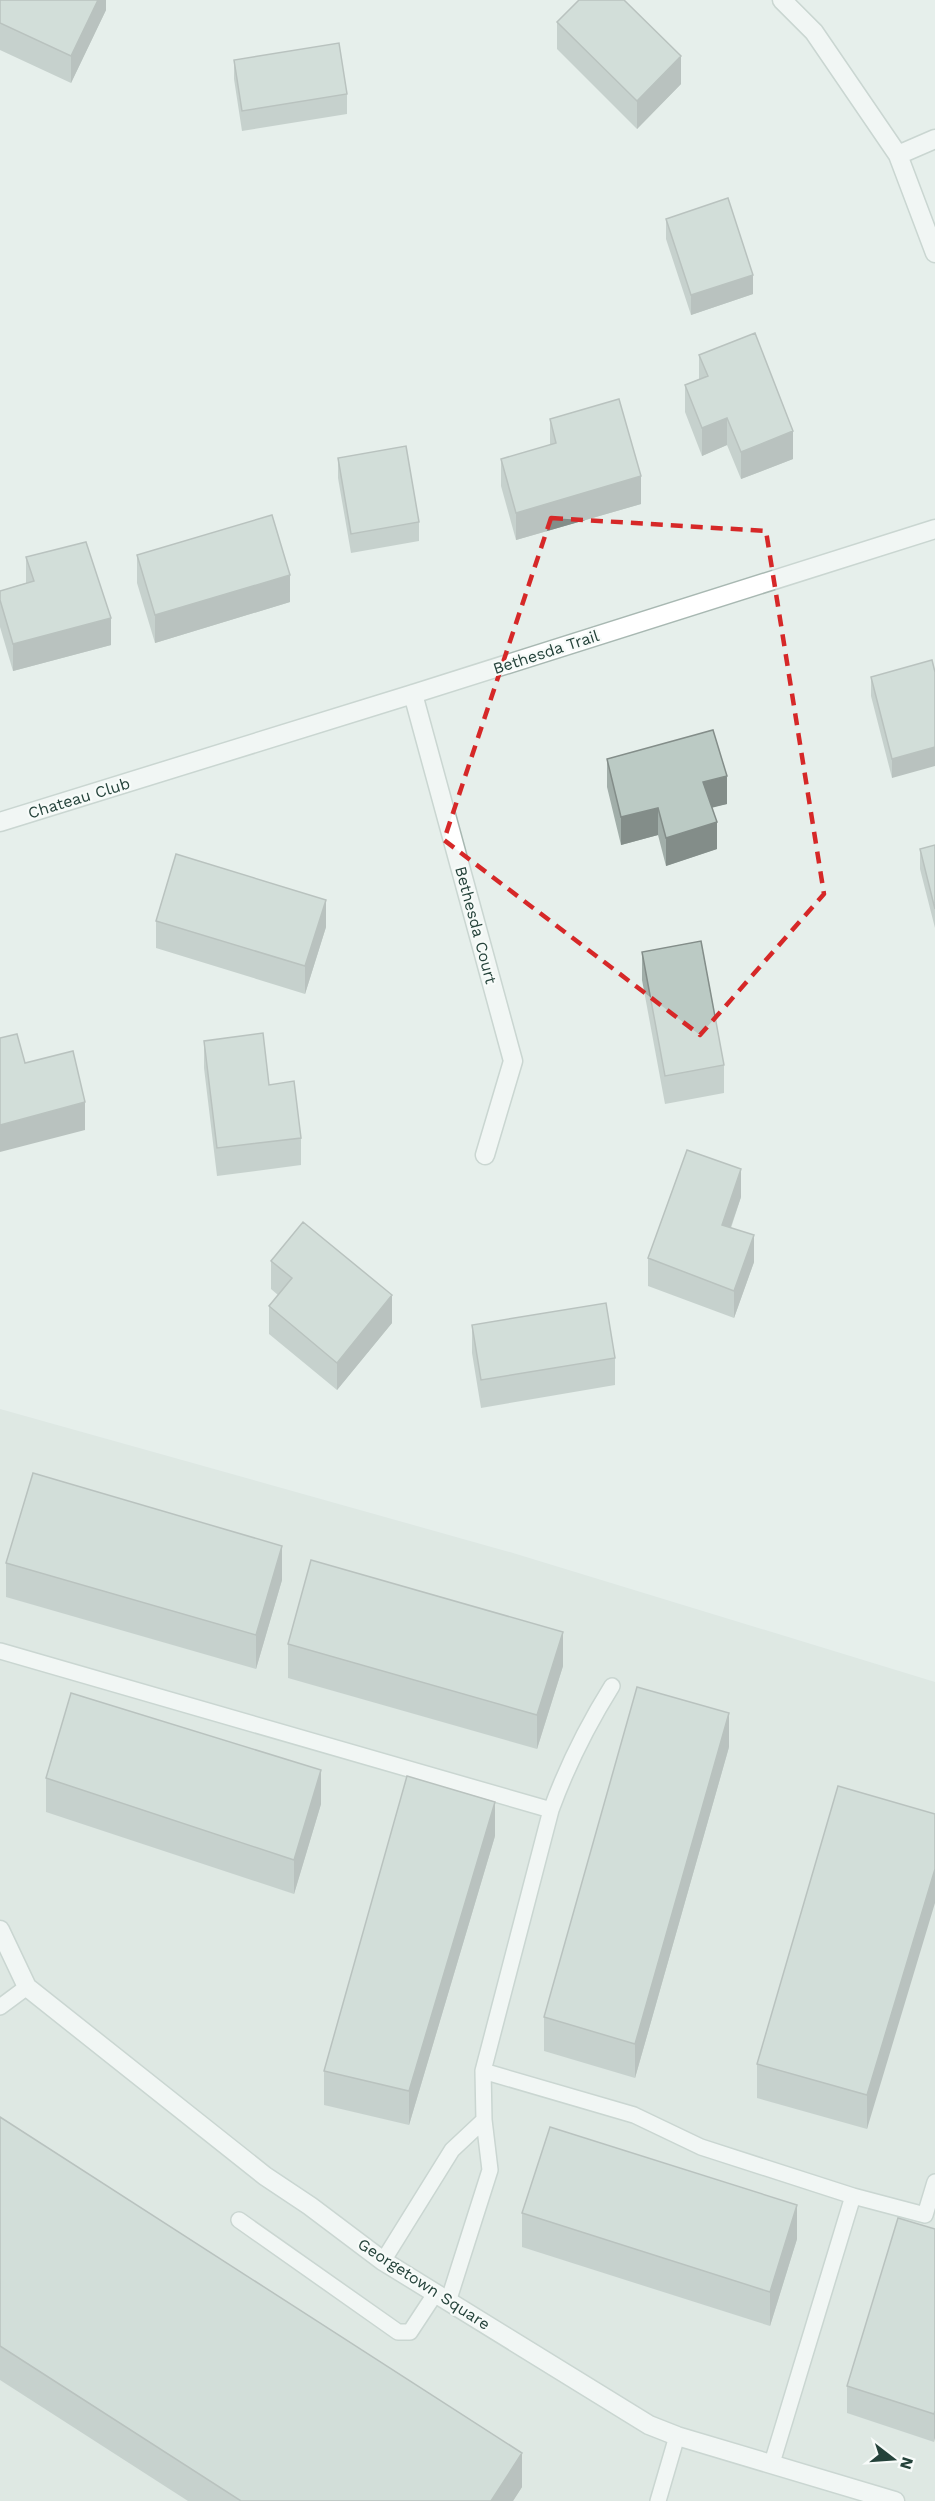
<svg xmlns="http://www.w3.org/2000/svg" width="935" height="2501" font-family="'Work Sans',sans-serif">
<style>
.built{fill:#d4dfda}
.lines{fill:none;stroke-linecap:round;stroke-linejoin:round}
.service-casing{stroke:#a8b8b2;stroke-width:18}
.minor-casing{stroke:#a8b8b2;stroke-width:21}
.service{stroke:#fff;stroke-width:15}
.minor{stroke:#fff;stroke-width:18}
.wall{fill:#a1aea9}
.shaded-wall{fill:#838d89}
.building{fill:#bbcac4;stroke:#838d89;stroke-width:1.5}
.marked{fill:none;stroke:#d62828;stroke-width:4.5;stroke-dasharray:12 8;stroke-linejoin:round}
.labels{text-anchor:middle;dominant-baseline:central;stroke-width:4.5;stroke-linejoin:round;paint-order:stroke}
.street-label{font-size:16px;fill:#24423a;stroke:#f7fbf9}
</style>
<rect width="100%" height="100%" fill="#e6efeb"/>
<!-- built -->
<path class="built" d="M0 1409 513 1553 935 1682V2501H0Z"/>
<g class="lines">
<!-- service casing -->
<g class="service-casing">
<path id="service" d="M0 1651 551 1810
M0 2007 27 1987
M483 2071 634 2115 701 2147 853 2196
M484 2120 483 2071 551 1810C567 1766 587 1726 612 1686
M239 2220 398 2332H410L435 2294
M383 2261 452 2150 484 2120 490 2170 448 2302
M772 2463 853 2196 925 2215 935 2182
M658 2501 677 2436"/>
</g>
<!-- minor casing -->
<g class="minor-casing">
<path id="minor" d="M782 0 814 32 898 155 935 253
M898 155 935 139
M413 694 513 1061 485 1155
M0 822 413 694 935 529
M0 1930 27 1987 265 2176 310 2206 383 2261 649 2425 677 2436 895 2501"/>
</g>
<!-- service -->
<use href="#service" class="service"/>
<!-- minor -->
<use href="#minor" class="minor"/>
</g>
<!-- wall -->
<path class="wall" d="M0 0H106V10L71 83 0 50Z
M557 22 681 84 637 129 557 49Z
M234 60 347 94V114L242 131 234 79Z
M666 219 753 294 691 315 666 239Z
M699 355 793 459 741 479 727 445 702 456 685 412V385L699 379Z
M550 419 641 504 516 540 501 486V459L550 445Z
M338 458 419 522V541L351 553 338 478Z
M137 555 290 602 155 643 137 583Z
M26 557 111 645 13 671 0 627V591L26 583Z
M935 672 892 778 871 696V677Z
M607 759 727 804 712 807 717 849 666 866 658 835 621 845 607 787Z
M935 845V928L920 869V849Z
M156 921 326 927 305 994 156 948Z
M642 952 724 1065V1093L665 1104 642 980Z
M204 1041 269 1085 301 1138V1165L217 1176 204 1068Z
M741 1197 731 1228 754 1262 734 1318 648 1286V1258Z
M271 1261 392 1323 337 1390 269 1334V1306L278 1295 271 1289Z
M472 1325 615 1358V1385L481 1408 472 1353Z
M6 1563 282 1580 256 1669 6 1597Z
M288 1644 563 1666 537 1749 288 1678Z
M729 1747 635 2078 544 2051V2017Z
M46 1778 321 1804 294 1894 46 1812Z
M935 1814 867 2129 757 2098V2064Z
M495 1836 409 2125 324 2105V2071Z
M0 2117 522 2487 513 2501H188L0 2380Z
M522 2213 797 2239 770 2326 522 2247Z
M935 2229 934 2442 847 2413V2386Z"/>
<!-- shaded-wall -->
<path class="shaded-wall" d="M98 0H106V10L71 83V56Z
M681 56V84L637 129V101Z
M753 275V294L691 315V295Z
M727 418V445L702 456V428Z
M793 431V459L741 479V452Z
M641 476V504L516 540V513Z
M290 575V602L155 643V615Z
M111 618V645L13 671V644Z
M935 747V766L892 778V759Z
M727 776V804L703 810V782Z
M658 808V835L621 845V817Z
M717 822V849L666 866V838Z
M326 900V927L305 994V966Z
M85 1102V1130L0 1152V1125Z
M741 1169V1197L722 1252V1225Z
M754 1235V1262L734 1318V1291Z
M392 1295V1323L337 1390V1363Z
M282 1546V1580L256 1669V1635Z
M563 1632V1666L537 1749V1715Z
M729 1713V1747L635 2078V2044Z
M321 1770V1804L294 1894V1860Z
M495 1802V1836L409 2125V2091Z
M935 1869V1903L867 2129V2095Z
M797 2205V2239L770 2326V2292Z
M935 2411V2438L934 2442V2414Z
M522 2453V2487L513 2501H491Z"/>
<!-- building -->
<path class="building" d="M0 0H98L71 56 0 23Z
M579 0H624L681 56 637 101 557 22Z
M339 43 347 94 242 111 234 60Z
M728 198 753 275 691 295 666 219Z
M755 333 793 431 741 452 727 418 702 428 685 385 708 376 699 355Z
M619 399 641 476 516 513 501 459 556 443 550 419Z
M406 446 419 522 351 534 338 458Z
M272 515 290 575 155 615 137 555Z
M86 542 111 618 13 644 0 600V591L34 581 26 557Z
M932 660 935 672V747L892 759 871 677Z
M713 730 727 776 703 782 717 822 666 838 658 808 621 817 607 759Z
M935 845V909L920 849Z
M176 854 326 900 305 966 156 921Z
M701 941 724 1065 665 1076 642 952Z
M263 1033 269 1085 294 1081 301 1138 217 1148 204 1041Z
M17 1034 25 1063 73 1051 85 1102 0 1125V1038Z
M687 1150 741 1169 722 1225 754 1235 734 1291 648 1258Z
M303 1222 392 1295 337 1363 269 1306 292 1278 271 1261Z
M606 1303 615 1358 481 1380 472 1325Z
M33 1473 282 1546 256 1635 6 1563Z
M311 1560 563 1632 537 1715 288 1644Z
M637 1687 729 1713 635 2044 544 2017Z
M71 1693 321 1770 294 1860 46 1778Z
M407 1776 495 1802 409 2091 324 2071Z
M838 1786 935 1814V1869L867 2095 757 2064Z
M0 2117 522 2453 491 2501H241L0 2346Z
M550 2127 797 2205 770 2292 522 2213Z
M898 2218 935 2229V2411L934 2414 847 2386Z"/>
<!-- marked area -->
<path d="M0 0H935V2501H0ZM551 518 766 531 824 894 700 1035 444 840Z" fill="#e6efeb" fill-opacity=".55" fill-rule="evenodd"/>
<path class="marked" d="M551 518 766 531 824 894 700 1035 444 840Z"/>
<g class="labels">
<!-- street labels -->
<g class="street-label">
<text transform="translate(546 652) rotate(-18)">Bethesda Trail</text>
<text transform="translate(79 798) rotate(-17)">Chateau Club</text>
<text transform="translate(476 925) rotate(75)">Bethesda Court</text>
<text transform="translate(424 2284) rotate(33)">Georgetown Square</text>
</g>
</g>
<!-- north arrow -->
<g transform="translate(893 2459) rotate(107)" stroke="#f7fbf9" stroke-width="4.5" paint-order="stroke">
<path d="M0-4.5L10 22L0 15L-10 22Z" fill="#24423a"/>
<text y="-9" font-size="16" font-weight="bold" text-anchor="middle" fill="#24423a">N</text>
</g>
</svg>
